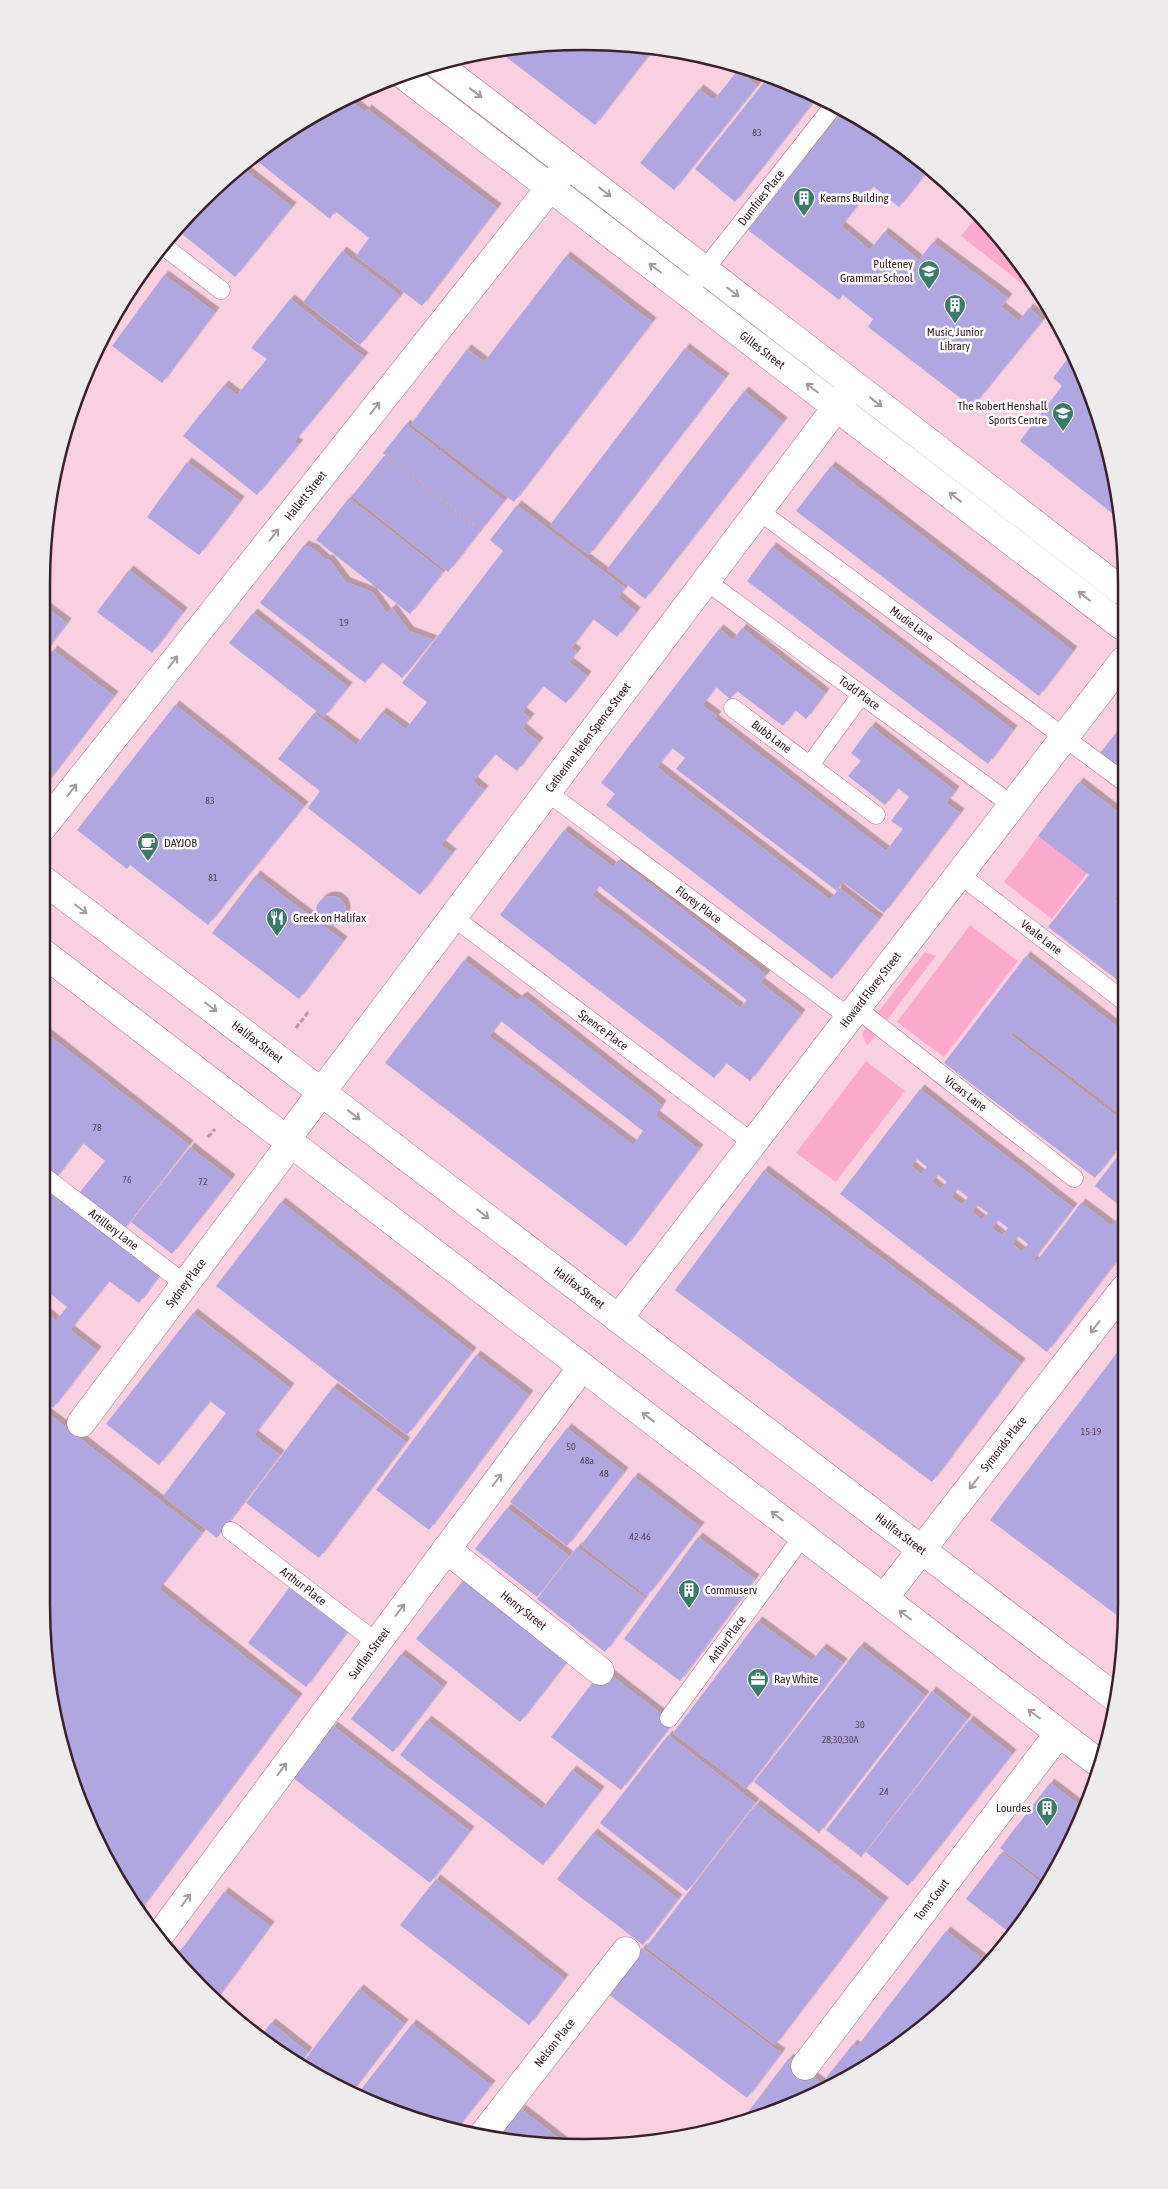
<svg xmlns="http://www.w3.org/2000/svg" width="1168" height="2189" font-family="'Asap Condensed',sans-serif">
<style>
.green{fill:#fbaacd}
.building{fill:#b1a7e0;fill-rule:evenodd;filter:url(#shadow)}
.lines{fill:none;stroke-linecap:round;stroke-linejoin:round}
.lane-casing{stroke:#af748d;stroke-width:19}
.street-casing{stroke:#af748d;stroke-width:29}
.secondary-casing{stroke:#af748d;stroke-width:29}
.path{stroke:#ba96a5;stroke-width:3;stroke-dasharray:5 2.5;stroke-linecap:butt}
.lane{stroke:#fff;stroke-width:18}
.street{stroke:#fff;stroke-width:28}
.secondary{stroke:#fff;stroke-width:28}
.oneway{stroke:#a69ba0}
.labels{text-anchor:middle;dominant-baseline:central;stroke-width:5;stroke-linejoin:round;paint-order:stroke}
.number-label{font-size:10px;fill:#584259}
.street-label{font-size:12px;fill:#3a212c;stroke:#fdfdfd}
.poi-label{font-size:12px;fill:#3a212c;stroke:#fdfdfd;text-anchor:start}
.rim{fill:none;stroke:#3a212c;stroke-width:2.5}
</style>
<defs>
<filter id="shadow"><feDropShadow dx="4.5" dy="-4.5" stdDeviation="0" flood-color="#0004"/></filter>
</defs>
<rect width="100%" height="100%" fill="#f8d0e0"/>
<!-- green -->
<path class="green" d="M978 215 1015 254 1039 297 961 236Z
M1038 836 1087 873 1052 919 1004 882Z
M970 925 1018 961 944 1057 897 1022Z
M925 952 936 956 867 1046 862 1033Z
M866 1061 905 1091 836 1182 796 1153Z"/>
<!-- building -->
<path class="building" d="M620 42 654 48 595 125 497 50 513 46Z
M738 70 757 86 674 190 640 163 699 89 714 100Z
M769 76 819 95 735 202 695 169Z
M347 98 365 112 367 109 497 208 422 306 356 256 369 238 335 211 330 219 252 157 313 114Z
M842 109 930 168 899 207 873 186 841 226 870 250 884 232 919 260 933 242 1008 298 1001 307 1019 321 1029 308 1043 320 972 407 868 327 873 319 843 295 839 300 748 230Z
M240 166 292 207 235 277 176 229 226 176Z
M342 251 400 296 360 345 303 302Z
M566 256 652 322 514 502 411 424 467 349 484 362Z
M150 259 153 262 137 282H136Z
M164 275 215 312 162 383 112 346Z
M290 299 364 357 294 442 299 444 257 495 183 436 224 385 237 395 267 359 251 348Z
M685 348 725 378 589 555 550 525Z
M1072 353 1086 377 1122 513V521L1020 441 1062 386 1053 378Z
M744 391 783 422 645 599 607 569Z
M406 424 504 501 481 530 383 453Z
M384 456 480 531 448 572 352 496Z
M187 462 240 501 199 555 147 517Z
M831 466 1073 651 1039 696 796 511Z
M349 498 443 572 410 614 316 540Z
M517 505 625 588 618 597 636 612 617 637 593 619 571 648 577 652 569 662 587 676 566 703 543 686 522 712 530 718 522 728 539 742 517 771 495 754 473 781 484 790 441 845 452 853 420 895 308 808 320 791 278 759 314 713 356 745 382 712 406 729 427 702 402 683 503 551 490 540Z
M304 545 314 549 326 560 329 559 346 582 372 592 387 613 392 608 409 631 433 640 402 678 382 662 365 683 260 603Z
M772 547 1013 730 988 764 747 581Z
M129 570 183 612 152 653 97 612Z
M42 604 67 623 42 656Z
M253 613 348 687 324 717 229 643Z
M742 628 825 693 806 719 795 710 783 726 737 691 730 699 716 687 702 705 717 716 714 719 886 851 903 829 891 821 909 797 898 788 885 805 848 776 861 761 851 753 871 726 955 791 946 803 960 813 884 913 843 882 839 888 879 919 832 979 606 805 615 794 601 783 682 677 719 629 733 640ZM672 748 685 758 676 769 837 891 830 900 657 767Z
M53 650 114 696 42 789V664Z
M175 705 304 806 208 925 130 865 127 869 77 830Z
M1123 724V771L1100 753Z
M1079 782 1123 816V901L1117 896 1114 899 1123 906 1124 985 1048 927 1089 875 1038 836Z
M564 830 613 867 619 860 766 975 760 982 801 1014 750 1081 726 1063 714 1078 500 915ZM599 886 747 1000 740 1008 592 895Z
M256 875 343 941 299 999 212 933Z
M316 911a15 15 0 1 1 30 0a15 15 0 1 1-30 0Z
M1026 956 1124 1032V1117L1013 1032 1011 1035 1124 1122V1140L1095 1178 944 1063Z
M464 960 517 1000 523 996 662 1105 655 1115 699 1149 626 1246 385 1063ZM501 1021 643 1131 633 1145 489 1036Z
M42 1030 189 1145 121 1233 76 1197 105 1161 83 1143 55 1179 42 1168Z
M920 1089 1073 1208 1033 1260 1036 1262 1081 1203 1112 1226 1124 1210V1251L1047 1352 840 1194ZM917 1159 927 1167 921 1174 911 1166ZM937 1174 947 1182 940 1189 932 1182ZM957 1189 968 1197 962 1205 951 1197ZM977 1205 988 1213 982 1220 972 1212ZM998 1220 1008 1228 1002 1236 992 1228ZM1018 1236 1028 1244 1022 1252 1012 1244Z
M190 1147 231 1179 172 1254 131 1222Z
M1124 1148V1209L1095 1186Z
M764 1170 1021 1363 932 1482 675 1290Z
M49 1189 161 1273 139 1303 109 1281 70 1330 97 1351 53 1408 41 1399 42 1309 56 1321 67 1307 42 1287V1197Z
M281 1202 472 1352 407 1435 216 1286Z
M193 1313 290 1388 254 1435 280 1455 217 1538 163 1496 226 1413 210 1401 159 1465 106 1424Z
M1125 1342V1606L1118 1616 990 1520Z
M476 1355 529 1395 429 1530 376 1490Z
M333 1387 406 1442 319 1558 246 1503Z
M41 1408 202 1533 159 1589 298 1698 138 1913 114 1876 70 1780 52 1711 41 1605Z
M567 1428 624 1472 567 1546 510 1502Z
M634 1477 700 1527 647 1596 581 1545Z
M507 1508 569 1556 537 1597 475 1549Z
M698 1537 755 1579 680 1681 624 1639Z
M577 1547 645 1598 605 1652 537 1599Z
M470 1572 573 1654 520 1722 416 1639Z
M289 1588 347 1632 306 1687 248 1643Z
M758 1621 812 1661 822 1648 843 1663 746 1789 673 1733Z
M860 1646 925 1696 819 1833 754 1782Z
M401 1654 443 1687 393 1752 351 1719Z
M603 1669 673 1723 621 1790 551 1737Z
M932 1691 967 1719 861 1857 826 1830Z
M427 1720 542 1809 572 1770 600 1791 543 1865 400 1755Z
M969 1720 1012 1754 908 1886 866 1852Z
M333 1726 470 1831 430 1883 293 1778Z
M668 1735 755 1803 687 1891 600 1823Z
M1050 1783 1084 1809 1071 1845 1047 1883 1000 1848Z
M756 1804 884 1902 775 2045 646 1947Z
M593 1833 678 1899 643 1945 557 1879Z
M1002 1852 1045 1886 1014 1936 966 1899Z
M436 1879 564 1979 529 2025 400 1925Z
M224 1892 270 1926 215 2001 175 1958Z
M946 1931 989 1964 968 1989 886 2056 835 2085 826 2078 853 2044 857 2047Z
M642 1948 781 2053 747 2098 608 1994Z
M359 1989 404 2024 351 2093 300 2066Z
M271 2023 308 2052 298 2065 283 2056 259 2038Z
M412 2024 491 2085 455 2131 444 2129 376 2106 356 2096Z
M789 2058 829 2089 739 2124Z
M521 2109 570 2147H548L498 2138Z"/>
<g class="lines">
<!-- lane casing -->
<g class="lane-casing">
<g id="lane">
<path d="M162 245 221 290"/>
<path id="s1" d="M687 292 835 104"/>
<path id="s2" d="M759 511 1123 781"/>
<path id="s3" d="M706 581 1012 805"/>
<path id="s4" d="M733 708 876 815"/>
<path d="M810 765 861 695"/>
<path id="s5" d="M547 792 849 1017"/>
<path id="s6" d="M959 874 1124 1001"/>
<path id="s7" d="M453 917 753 1143"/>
<path id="s8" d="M856 1008 1074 1178"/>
<path id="s9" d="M42 1175 185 1284"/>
<path id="s10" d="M231 1531 376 1642"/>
<path id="s11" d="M669 1718 803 1536"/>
</g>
</g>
<!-- street casing -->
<g class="street-casing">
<g id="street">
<path id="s12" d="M42 828 568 165"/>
<path id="s13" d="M323 1090 851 388"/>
<path id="s14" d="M618 1319 1123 661"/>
<path id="s15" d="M81 1423 291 1143"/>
<path id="s16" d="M446 1549 600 1671"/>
<path id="s17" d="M884 1598 1124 1289"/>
<path id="s18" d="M157 1939 582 1367"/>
<path id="s19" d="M805 2066 1059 1733"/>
<path id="s20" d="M482 2136 626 1951"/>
</g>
</g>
<!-- secondary casing -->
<g class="secondary-casing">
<g id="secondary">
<path d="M437 64 1122 591"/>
<path id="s21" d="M402 74 1122 626"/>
<path id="s22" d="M42 879C402 1150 758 1426 1116 1698"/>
<path d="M42 952 1101 1765"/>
<path d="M286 1140 323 1090"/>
</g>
</g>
<!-- path -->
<path class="path" d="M296 1028 309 1011
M208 1137 215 1129"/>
<!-- lane -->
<use href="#lane" class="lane"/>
<!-- street -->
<use href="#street" class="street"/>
<!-- secondary -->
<use href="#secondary" class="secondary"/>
</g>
<!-- one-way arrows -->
<defs><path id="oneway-shaft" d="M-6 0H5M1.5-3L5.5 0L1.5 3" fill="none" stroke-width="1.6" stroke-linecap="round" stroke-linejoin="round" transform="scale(1.25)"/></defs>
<g class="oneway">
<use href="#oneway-shaft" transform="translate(476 93) rotate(38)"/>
<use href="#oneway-shaft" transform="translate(605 192) rotate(38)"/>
<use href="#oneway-shaft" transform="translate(655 268) rotate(-143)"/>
<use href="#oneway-shaft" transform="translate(733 292) rotate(37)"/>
<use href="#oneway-shaft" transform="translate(812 388) rotate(-143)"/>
<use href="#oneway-shaft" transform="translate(876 402) rotate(38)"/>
<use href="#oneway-shaft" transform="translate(375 408) rotate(-52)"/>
<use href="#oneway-shaft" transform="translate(955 497) rotate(-142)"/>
<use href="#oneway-shaft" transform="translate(274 535) rotate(-52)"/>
<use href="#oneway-shaft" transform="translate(1084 596) rotate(-142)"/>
<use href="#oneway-shaft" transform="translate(173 662) rotate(-52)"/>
<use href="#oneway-shaft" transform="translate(72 790) rotate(-52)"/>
<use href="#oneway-shaft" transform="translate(81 909) rotate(37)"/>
<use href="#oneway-shaft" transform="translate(211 1007) rotate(37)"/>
<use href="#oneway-shaft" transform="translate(354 1115) rotate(38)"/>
<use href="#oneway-shaft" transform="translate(483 1214) rotate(38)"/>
<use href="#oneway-shaft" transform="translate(1095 1327) rotate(128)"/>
<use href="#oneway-shaft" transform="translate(648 1417) rotate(-142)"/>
<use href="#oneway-shaft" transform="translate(497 1480) rotate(-53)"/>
<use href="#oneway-shaft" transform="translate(974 1483) rotate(128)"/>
<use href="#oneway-shaft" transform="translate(777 1516) rotate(-142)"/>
<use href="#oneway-shaft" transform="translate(400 1610) rotate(-53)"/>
<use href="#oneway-shaft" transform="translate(905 1615) rotate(-143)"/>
<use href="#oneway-shaft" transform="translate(1034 1714) rotate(-143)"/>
<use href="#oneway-shaft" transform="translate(282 1769) rotate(-54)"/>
<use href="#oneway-shaft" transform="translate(186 1900) rotate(-54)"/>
</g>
<!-- icons -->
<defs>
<g id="building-pin" transform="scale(1.125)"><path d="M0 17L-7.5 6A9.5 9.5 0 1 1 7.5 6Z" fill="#3c7b69" stroke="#fdfdfd"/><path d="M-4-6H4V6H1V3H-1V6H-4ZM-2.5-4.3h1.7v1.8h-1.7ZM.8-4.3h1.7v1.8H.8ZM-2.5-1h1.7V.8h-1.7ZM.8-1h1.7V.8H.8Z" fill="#fff"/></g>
<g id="school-pin" transform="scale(1.125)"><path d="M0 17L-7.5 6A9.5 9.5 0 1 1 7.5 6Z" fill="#3c7b69" stroke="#fdfdfd"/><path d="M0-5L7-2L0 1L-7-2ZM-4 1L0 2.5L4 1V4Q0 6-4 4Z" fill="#fff"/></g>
<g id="cafe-pin" transform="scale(1.125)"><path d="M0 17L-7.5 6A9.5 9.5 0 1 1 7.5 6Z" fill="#3c7b69" stroke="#fdfdfd"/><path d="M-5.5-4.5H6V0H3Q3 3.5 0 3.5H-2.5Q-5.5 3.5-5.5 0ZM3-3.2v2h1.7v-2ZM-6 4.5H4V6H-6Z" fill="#fff"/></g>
<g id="restaurant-pin" transform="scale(1.125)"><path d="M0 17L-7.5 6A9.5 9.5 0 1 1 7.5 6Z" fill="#3c7b69" stroke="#fdfdfd"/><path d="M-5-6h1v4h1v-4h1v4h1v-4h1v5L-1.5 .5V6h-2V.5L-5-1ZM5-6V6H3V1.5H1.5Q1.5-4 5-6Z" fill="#fff"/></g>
<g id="office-pin" transform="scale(1.125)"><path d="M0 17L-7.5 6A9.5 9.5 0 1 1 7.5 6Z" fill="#3c7b69" stroke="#fdfdfd"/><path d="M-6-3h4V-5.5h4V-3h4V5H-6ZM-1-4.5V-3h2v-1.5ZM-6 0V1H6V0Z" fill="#fff"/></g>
</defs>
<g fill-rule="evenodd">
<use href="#building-pin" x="804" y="198"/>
<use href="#school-pin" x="929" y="271"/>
<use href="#building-pin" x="955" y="305"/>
<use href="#school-pin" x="1063" y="413"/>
<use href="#cafe-pin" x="148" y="843"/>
<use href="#restaurant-pin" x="277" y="918"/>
<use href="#building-pin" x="689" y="1590"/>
<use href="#office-pin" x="758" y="1679"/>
<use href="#building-pin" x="1047" y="1808"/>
</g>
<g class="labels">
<!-- number labels -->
<g class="number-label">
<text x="757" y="132">83</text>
<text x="344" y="622">19</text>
<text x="210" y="800">83</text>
<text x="213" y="877">81</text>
<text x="97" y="1127">78</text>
<text x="127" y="1179">76</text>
<text x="203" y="1181">72</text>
<text x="1091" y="1431">15-19</text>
<text x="571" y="1446">50</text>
<text x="587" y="1460">48a</text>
<text x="604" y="1473">48</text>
<text x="640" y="1536">42-46</text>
<text x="860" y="1724">30</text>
<text x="840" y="1739">28;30;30A</text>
<text x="884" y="1791">24</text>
</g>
<!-- street labels -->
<g class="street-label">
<text stroke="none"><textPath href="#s1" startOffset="120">Dumfries Place</textPath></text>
<text stroke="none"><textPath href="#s21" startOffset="454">Gilles Street</textPath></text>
<text stroke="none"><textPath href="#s12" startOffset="424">Hallett Street</textPath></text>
<text stroke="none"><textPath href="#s2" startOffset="190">Mudie Lane</textPath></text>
<text stroke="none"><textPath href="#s3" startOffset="190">Todd Place</textPath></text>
<text stroke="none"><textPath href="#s4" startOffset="48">Bubb Lane</textPath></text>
<text stroke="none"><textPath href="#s13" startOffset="441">Catherine Helen Spence Street</textPath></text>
<text stroke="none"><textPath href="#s5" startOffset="189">Florey Place</textPath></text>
<text stroke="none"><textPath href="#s6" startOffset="104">Veale Lane</textPath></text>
<text stroke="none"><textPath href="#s14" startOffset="415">Howard Florey Street</textPath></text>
<text stroke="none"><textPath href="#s7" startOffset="188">Spence Place</textPath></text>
<text stroke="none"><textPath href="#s22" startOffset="270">Halifax Street</textPath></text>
<text stroke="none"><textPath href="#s8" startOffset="139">Vicars Lane</textPath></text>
<text stroke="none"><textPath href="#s9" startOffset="90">Artillery Lane</textPath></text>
<text stroke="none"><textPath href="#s15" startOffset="175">Sydney Place</textPath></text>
<text stroke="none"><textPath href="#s22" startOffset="675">Halifax Street</textPath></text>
<text stroke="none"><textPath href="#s17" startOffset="195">Symonds Place</textPath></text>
<text stroke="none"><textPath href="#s22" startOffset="1080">Halifax Street</textPath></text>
<text stroke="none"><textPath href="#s10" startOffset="91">Arthur Place</textPath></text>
<text stroke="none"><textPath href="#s16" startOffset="99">Henry Street</textPath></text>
<text stroke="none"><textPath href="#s11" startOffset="98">Arthur Place</textPath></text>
<text stroke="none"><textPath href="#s18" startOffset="356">Surflen Street</textPath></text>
<text stroke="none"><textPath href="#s19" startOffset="209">Toms Court</textPath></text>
<text stroke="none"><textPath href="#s20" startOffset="118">Nelson Place</textPath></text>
</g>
<!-- poi labels -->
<g class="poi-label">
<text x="820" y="198">Kearns Building</text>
<text x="913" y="264" text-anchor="end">Pulteney<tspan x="913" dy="14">Grammar School</tspan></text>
<text x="955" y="332" text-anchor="middle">Music, Junior<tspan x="955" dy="14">Library</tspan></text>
<text x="1047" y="406" text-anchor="end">The Robert Henshall<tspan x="1047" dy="14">Sports Centre</tspan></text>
<text x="164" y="843">DAYJOB</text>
<text x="293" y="918">Greek on Halifax</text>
<text x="705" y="1590">Commuserv</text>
<text x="774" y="1679">Ray White</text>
<text x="1031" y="1808" text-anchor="end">Lourdes</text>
</g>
</g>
<!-- crop -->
<path d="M0 0H1168V2189H0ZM584 50H584A534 534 0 0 1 1118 584V1605A534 534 0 0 1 584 2139H584A534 534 0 0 1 50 1605V584A534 534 0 0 1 584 50Z" fill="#edebec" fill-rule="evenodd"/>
<path class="rim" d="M584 50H584A534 534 0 0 1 1118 584V1605A534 534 0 0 1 584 2139H584A534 534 0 0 1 50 1605V584A534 534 0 0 1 584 50Z"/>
</svg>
